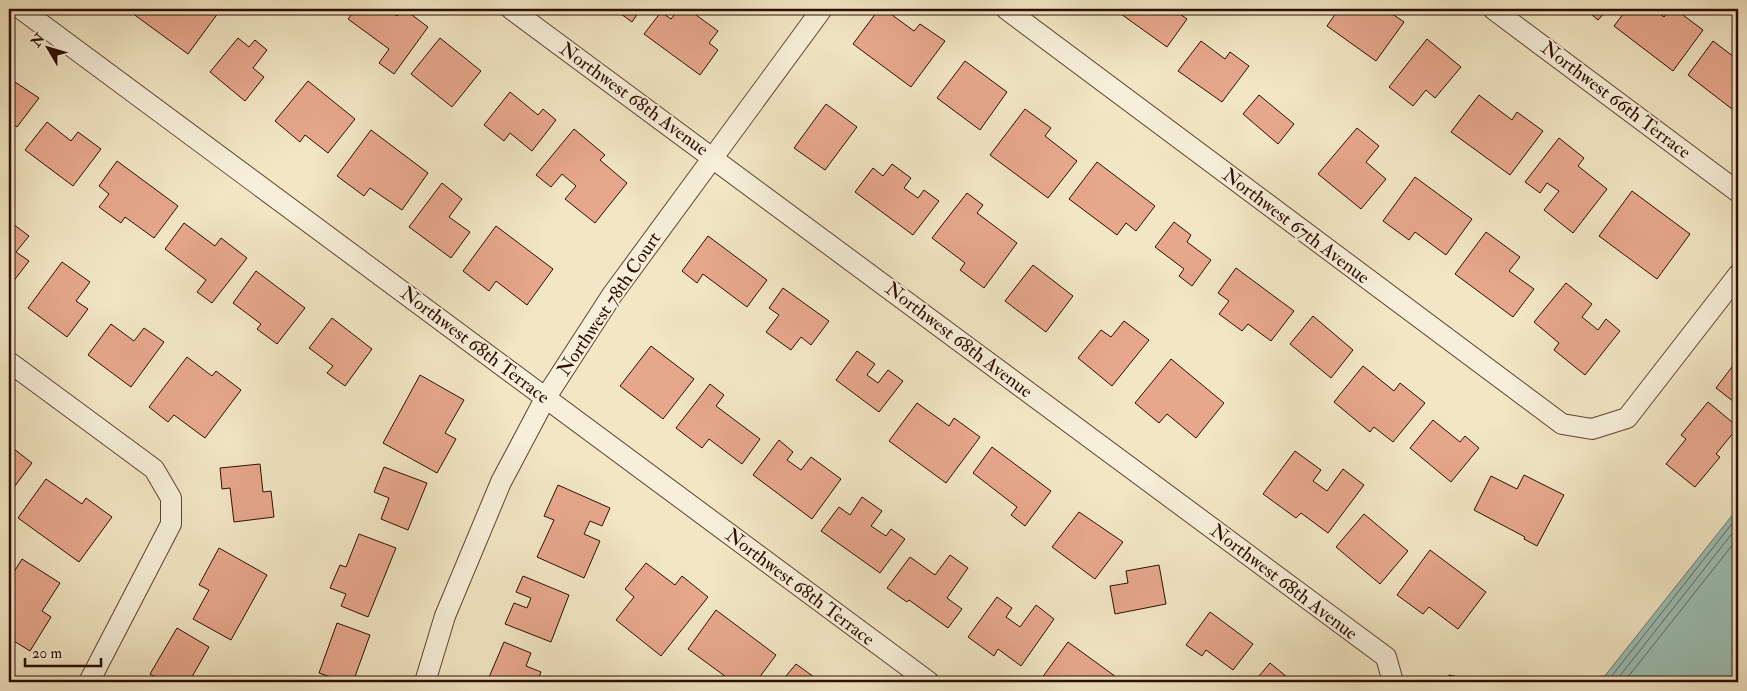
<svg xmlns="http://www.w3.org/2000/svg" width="1747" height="691" font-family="'IM FELL Double Pica',serif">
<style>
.water{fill:#9bbfb5;stroke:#6f786d}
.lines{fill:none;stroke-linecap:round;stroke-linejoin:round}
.shore{stroke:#64665c;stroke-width:1}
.building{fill:#e7a78d;stroke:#2d0e02}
.minor-casing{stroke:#5e4432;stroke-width:22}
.minor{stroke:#f7efd9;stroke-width:20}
.labels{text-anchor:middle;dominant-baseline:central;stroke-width:4;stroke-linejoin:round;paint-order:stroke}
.street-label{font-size:19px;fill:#2d0e02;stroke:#f7efd9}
</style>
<rect width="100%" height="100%" fill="#f2e6c4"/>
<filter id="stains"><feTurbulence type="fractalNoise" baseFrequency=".004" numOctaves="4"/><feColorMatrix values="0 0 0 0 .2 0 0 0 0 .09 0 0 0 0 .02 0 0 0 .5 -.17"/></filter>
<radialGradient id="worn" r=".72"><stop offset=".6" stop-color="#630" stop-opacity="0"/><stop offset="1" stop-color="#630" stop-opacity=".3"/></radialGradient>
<!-- water -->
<path class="water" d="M1738 508V682H1600Z"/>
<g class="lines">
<!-- shore -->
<path class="shore" d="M1607 682 1738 516
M1615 682 1738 526
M1624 682 1738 538"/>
</g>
<!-- building -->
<path class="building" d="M135 9H221L188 54 132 13Z
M356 9H386L397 16 404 9 428 27 394 74 379 63 389 49 348 19Z
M614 9H641L632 22Z
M679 9H688L718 31 709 43 718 50 700 75 644 34 661 12 671 19Z
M879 9H884L914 31 920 24 945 41 911 87 853 44Z
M1114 9H1173L1187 19 1167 47Z
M1330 9H1385L1404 22 1376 61 1327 26 1336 13Z
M1585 9H1608L1598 20Z
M1627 9H1653L1664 17 1670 9H1675L1703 30 1673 71 1614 26Z
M238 38 249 47 255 40 267 50 253 68 264 77 245 101 210 72Z
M440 38 481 71 452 107 411 74Z
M1427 39 1461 67 1435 98 1426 90 1413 106 1389 87Z
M1201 41 1225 59 1230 52 1249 66 1222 102 1178 71Z
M1713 41 1738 60V100L1732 109 1688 75Z
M965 61 1007 92 980 130 937 98Z
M9 78 39 98 17 127 9 121Z
M308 81 355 119 328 153 305 135 300 142 275 121Z
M510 92 538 115 543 109 556 120 532 151 510 133 504 141 484 125Z
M1259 95 1294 124 1278 144 1243 114Z
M1479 95 1512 120 1517 112 1543 131 1510 175 1451 132Z
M826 104 857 127 825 170 794 148Z
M1025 109 1051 128 1045 136 1077 161 1048 198 990 155Z
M47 122 71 141 78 132 101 149 73 186 25 150Z
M1357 128 1379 146 1366 162 1386 179 1361 209 1318 174Z
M574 129 605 155 600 160 627 183 595 223 565 199 576 186 562 174 551 187 536 175Z
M371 130 428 173 402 210 370 188 364 196 337 176Z
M1559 138 1584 158 1578 166 1607 189 1573 233 1544 210 1559 191 1547 183 1540 193 1525 182Z
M117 161 178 206 154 238 125 217 121 223 99 207 109 194 99 186Z
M1097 162 1155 206 1136 231 1126 223 1117 235 1069 199Z
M892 164 911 178 904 188 918 198 924 190 939 201 913 235 855 192 873 168 883 176Z
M1415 177 1472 219 1446 255 1415 232 1409 240 1383 221Z
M442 183 462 199 449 217 470 232 451 258 409 227Z
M1632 191 1690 234 1657 279 1599 236Z
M967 193 983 205 977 213 1017 243 984 288 960 270 965 263 932 238Z
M1174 222 1191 235 1187 242 1211 260 1192 286 1179 276 1184 269 1155 247Z
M184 223 215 246 221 238 247 258 212 303 197 292 206 280 165 249Z
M13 224 29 236 16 252 29 261 9 287V229Z
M496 226 553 269 527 305 496 281 489 291 463 271Z
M1486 232 1520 257 1509 271 1534 289 1513 317 1455 274Z
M708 236 767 280 747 307 703 274 697 283 682 271Z
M62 262 90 282 76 301 88 309 67 337 28 308Z
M1033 265 1073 296 1046 332 1005 301Z
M1236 268 1294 311 1271 341 1248 324 1242 331 1219 314 1229 301 1218 293Z
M256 271 305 308 277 344 257 329 261 324 233 303Z
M1566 283 1592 304 1582 317 1598 330 1606 319 1620 331 1585 375 1554 350 1559 343 1534 322Z
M783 288 829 321 811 345 801 337 791 350 766 332 779 315 769 308Z
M1313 316 1353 350 1331 378 1290 344Z
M332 318 372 349 345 386 327 373 333 366 309 348Z
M1124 321 1149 340 1112 386 1078 358 1101 330 1111 337Z
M111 324 134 341 144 328 164 342 131 387 88 355Z
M651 346 694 379 663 419 620 386Z
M857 351 875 364 867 375 878 383 888 370 903 381 879 412 836 380Z
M187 357 212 376 216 371 241 390 205 438 174 415 168 422 149 407Z
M1171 359 1224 403 1196 438 1167 414 1159 423 1135 403Z
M1738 359V405L1716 388Z
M1363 366 1394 391 1400 383 1425 403 1393 442 1374 427 1370 432 1334 402Z
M420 375 464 400 445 433 456 439 437 473 383 443Z
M710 384 724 395 716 406 760 439 742 464 709 439 702 448 676 428Z
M1708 402 1738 427 1716 454 1720 457 1695 487 1666 464 1686 439 1681 435Z
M917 403 949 426 954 418 980 437 946 483 889 441Z
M1433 420 1460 442 1465 436 1479 448 1451 482 1410 448Z
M779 440 793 452 787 460 801 470 811 457 841 479 812 519 753 475Z
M9 445 32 463 9 494Z
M992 447 1051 491 1025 526 1011 515 1017 507 973 473Z
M1295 451 1321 470 1313 481 1327 491 1343 469 1364 485 1328 533 1301 513 1296 518 1263 494Z
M260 464 263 492 271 491 274 517 234 522 230 488 222 489 220 468Z
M384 467 427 483 408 530 381 519 389 498 374 492Z
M1524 475 1564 495 1537 546 1524 539 1525 537 1474 510 1491 476 1517 489Z
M46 479 82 504 86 498 112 517 79 562 18 518Z
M558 485 610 508 602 526 590 521 584 534 600 541 584 578 537 557 554 520 544 516Z
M862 497 882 511 871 526 886 536 891 529 905 539 880 573 821 531 839 507 850 515Z
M1079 512 1123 542 1095 579 1052 547Z
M1364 514 1408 551 1380 584 1336 547Z
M359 534 396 548 368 617 341 606 346 594 330 588 340 565 346 567Z
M219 548 267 575 231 640 193 619 209 590 199 585Z
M1430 550 1486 592 1458 629 1429 607 1423 614 1397 595Z
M950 555 968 568 947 598 962 609 948 628 909 600 907 602 887 588 910 557 935 575Z
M22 559 60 583 42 611 51 617 30 651 9 638V605L12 599 9 597V580Z
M646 563 675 585 682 576 708 597 661 656 616 620 634 597 625 589Z
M1159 565 1166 604 1115 614 1110 586 1128 583 1126 571Z
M523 576 569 595 551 642 505 624 514 603 527 608 531 598 516 592Z
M997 597 1012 608 1006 617 1020 627 1036 605 1054 619 1021 666 998 649 994 656 968 637Z
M716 610 776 655 756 682H733L688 649Z
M1210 612 1253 644 1233 670 1206 650 1202 656 1186 645Z
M337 623 370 635 353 682H345L319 673Z
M177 628 209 647 189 682H163L150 674Z
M504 642 531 653 526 666 541 672 537 682H487Z
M1068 642 1123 682H1039Z
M1270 663 1293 682H1254Z
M796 664 821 682H781Z
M1449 675 1482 682H1448Z"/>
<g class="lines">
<!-- minor casing -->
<g class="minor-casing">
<path id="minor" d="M21 9 929 682
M511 9 1386 657 1393 682
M1006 9 1562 424 1592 429 1627 418 1738 275
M1493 9 1738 192
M9 362 154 469 171 498V524L89 682
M425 682 445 616 501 482 546 397 612 295 822 9"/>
</g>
<!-- minor -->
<use href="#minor" class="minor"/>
</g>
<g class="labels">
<!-- street labels -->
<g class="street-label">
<text transform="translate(634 99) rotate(36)">Northwest 68th Avenue</text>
<text transform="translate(1616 100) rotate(37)">Northwest 66th Terrace</text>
<text transform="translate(1296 226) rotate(37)">Northwest 67th Avenue</text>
<text transform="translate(609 304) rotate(-56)">Northwest 78th Court</text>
<text transform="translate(959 340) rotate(37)">Northwest 68th Avenue</text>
<text transform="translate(475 345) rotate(37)">Northwest 68th Terrace</text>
<text transform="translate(1284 582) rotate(37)">Northwest 68th Avenue</text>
<text transform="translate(800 587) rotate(37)">Northwest 68th Terrace</text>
</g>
</g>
<!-- margin -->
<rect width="1747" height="691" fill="none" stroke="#f2e6c4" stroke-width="30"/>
<rect x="10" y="10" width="1727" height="671" fill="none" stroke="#2d0e02" stroke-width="2.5"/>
<rect x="15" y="15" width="1717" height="661" fill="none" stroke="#2d0e02"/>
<!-- north arrow -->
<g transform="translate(48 48) rotate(308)" stroke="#f7efd9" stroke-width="4" paint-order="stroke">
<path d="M0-4L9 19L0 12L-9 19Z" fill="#2d0e02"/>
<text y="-8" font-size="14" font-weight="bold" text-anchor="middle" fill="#2d0e02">N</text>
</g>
<!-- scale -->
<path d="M25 658v8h76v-8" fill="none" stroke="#2d0e02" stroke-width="2.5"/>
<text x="32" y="658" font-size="15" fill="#2d0e02" stroke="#f7efd9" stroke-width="4" paint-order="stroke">20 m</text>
<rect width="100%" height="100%" filter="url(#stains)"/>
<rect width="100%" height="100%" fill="url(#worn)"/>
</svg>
